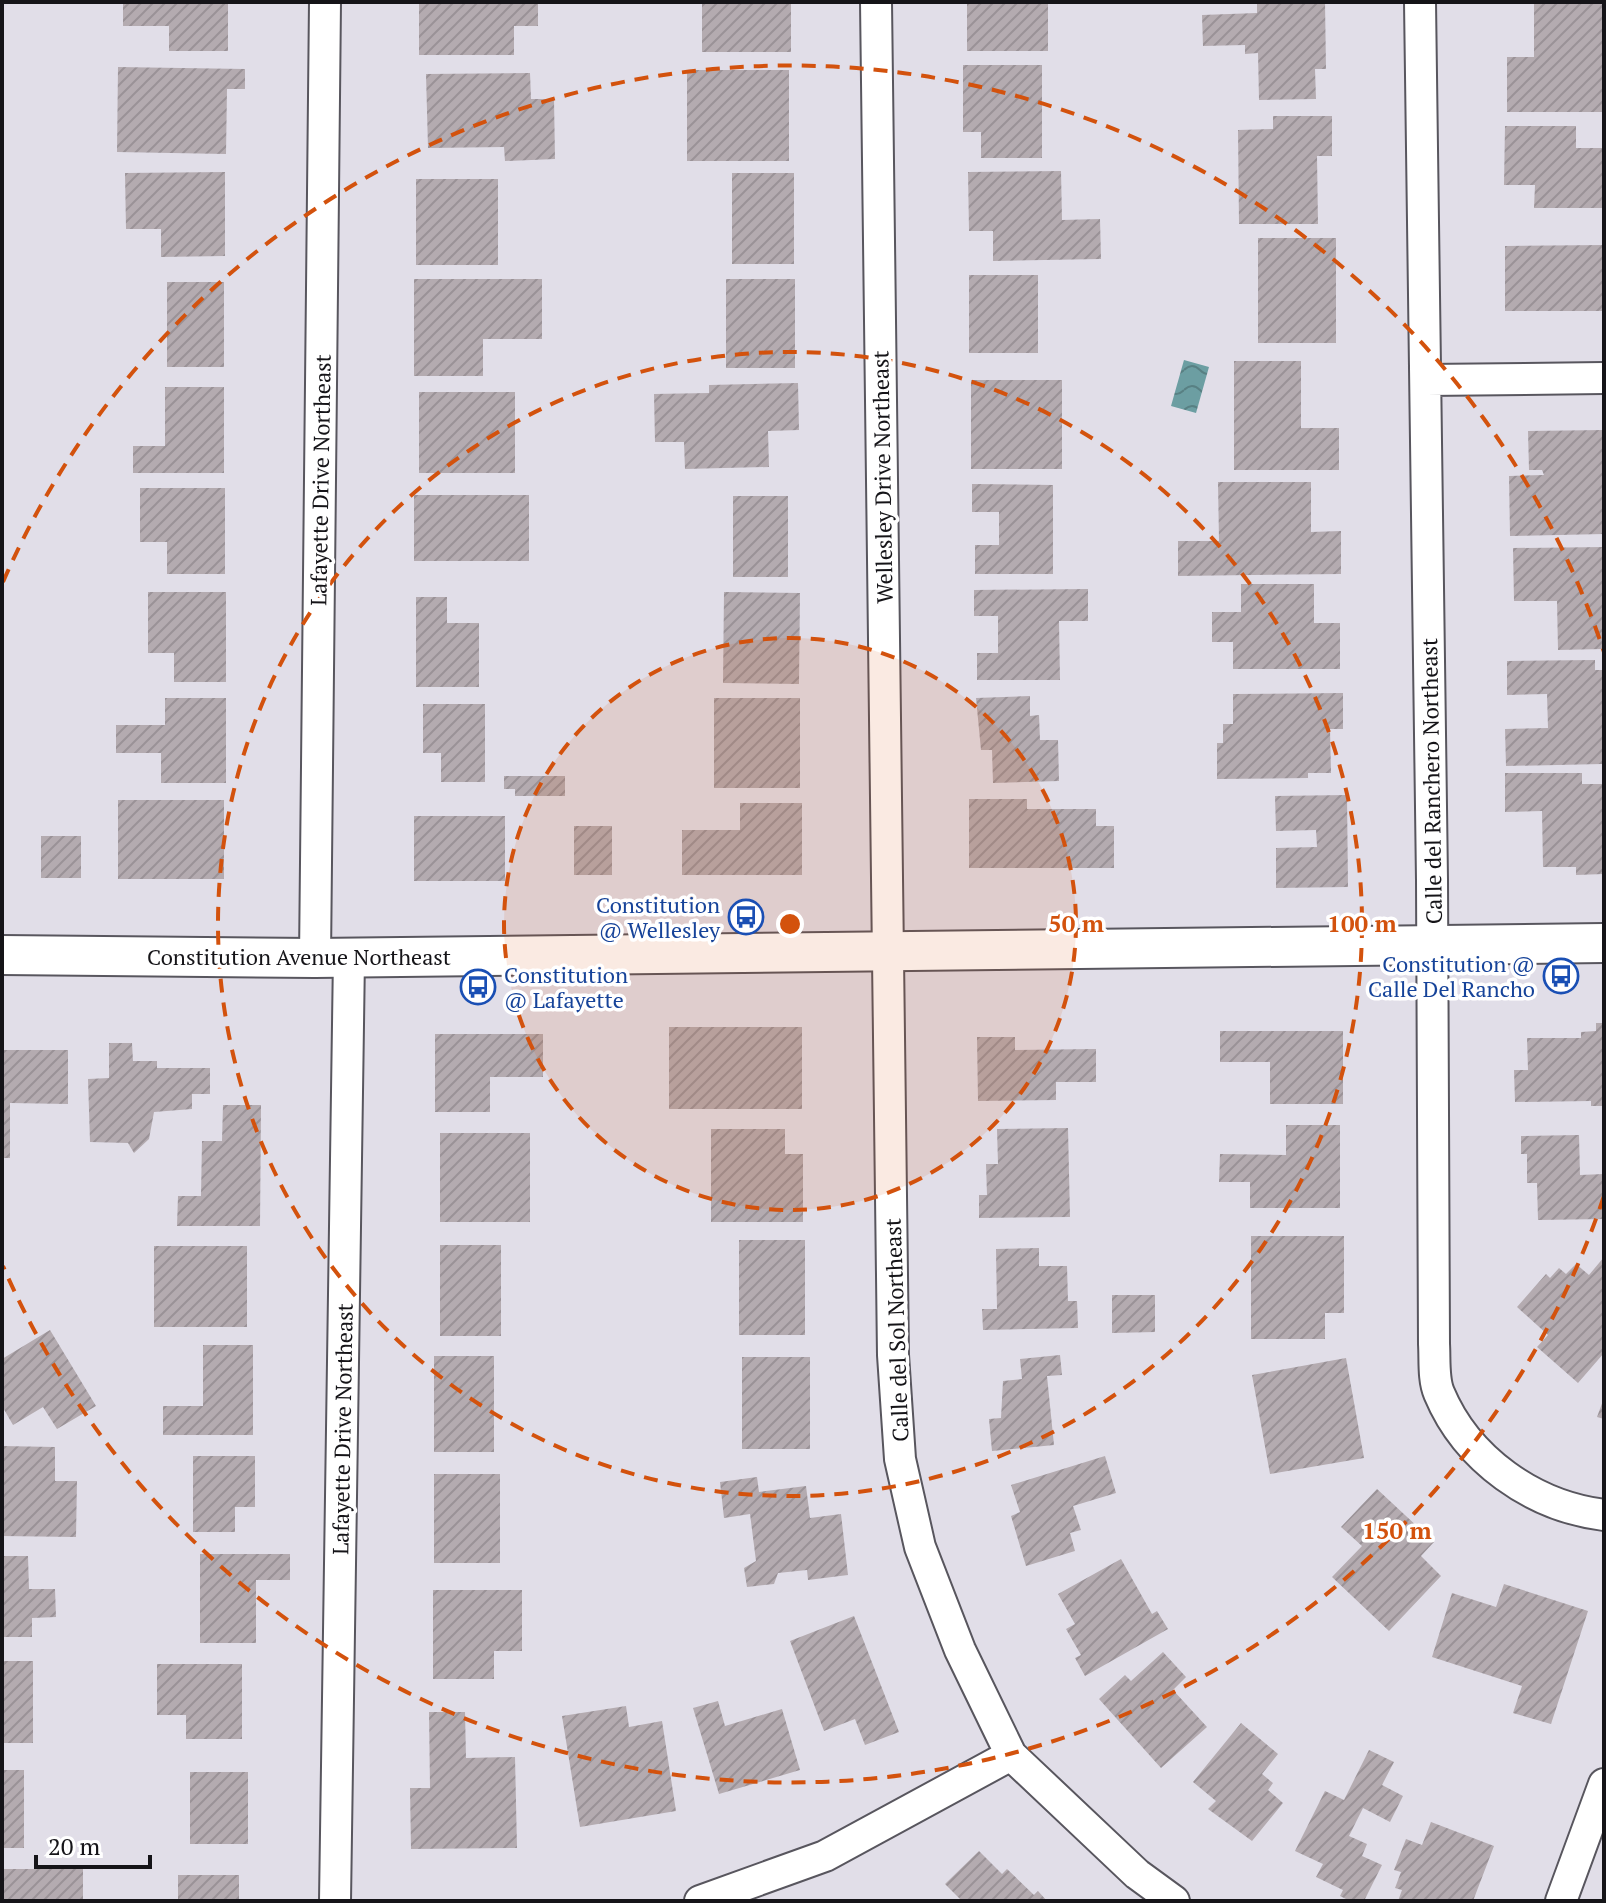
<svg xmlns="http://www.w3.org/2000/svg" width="1606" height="1903" font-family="'PT Serif',serif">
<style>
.water{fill:url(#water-waves)}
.building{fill:url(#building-hatch)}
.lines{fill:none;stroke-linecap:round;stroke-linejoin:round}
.minor-casing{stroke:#58565e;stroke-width:34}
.tertiary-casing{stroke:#58565e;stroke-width:42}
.minor{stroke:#fff;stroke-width:30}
.tertiary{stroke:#fff;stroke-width:38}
.ring{fill:none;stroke:#d3520d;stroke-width:4;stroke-dasharray:14 10}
.labels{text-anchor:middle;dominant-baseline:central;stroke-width:7;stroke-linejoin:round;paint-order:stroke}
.street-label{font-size:22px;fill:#151418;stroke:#fff}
.transit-label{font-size:22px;fill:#164399;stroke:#fff;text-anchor:end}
.centre{fill:#d3520d;stroke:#fff;stroke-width:4}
.ring-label{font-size:24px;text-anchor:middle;font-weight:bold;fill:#d3520d;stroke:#fff;stroke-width:7;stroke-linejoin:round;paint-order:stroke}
</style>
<defs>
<pattern id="water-waves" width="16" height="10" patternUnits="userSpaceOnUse" patternTransform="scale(2)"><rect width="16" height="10" fill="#6c9ea2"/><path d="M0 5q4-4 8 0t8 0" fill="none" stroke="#588083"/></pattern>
<pattern id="building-hatch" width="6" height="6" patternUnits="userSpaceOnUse" patternTransform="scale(2)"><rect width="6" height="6" fill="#b4abb0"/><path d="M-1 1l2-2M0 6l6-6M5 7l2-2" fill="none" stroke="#9a9297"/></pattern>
</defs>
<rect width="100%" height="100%" fill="#e1dee8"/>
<!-- water -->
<path class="water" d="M1184 360 1209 367 1196 413 1171 406Z"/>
<!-- building -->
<path class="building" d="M123 2H228V51H169V26H123Z
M419 2H538V26H514V55H419Z
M702 2H791V52H702Z
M967 2H1048V51H967Z
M1257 2H1325L1326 69H1315L1316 99 1259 100 1258 53 1245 54V45L1203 46 1202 15 1257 13Z
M1534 2H1604V112H1507V57H1534Z
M963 65H1042V158H981V132H963Z
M118 67 245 69V89H227L226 154 117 152Z
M687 70H789V161H687Z
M530 73 531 99H554L555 159 505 161 504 147 428 148 426 74Z
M1273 116H1332V156H1317L1318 224H1239L1238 130 1273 129Z
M1505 126H1576V148H1604V208H1534L1535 185H1504Z
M1061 171 1062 220 1100 219 1101 259 993 261V231H969L968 172Z
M225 172V256L161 257V229H126L125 173Z
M732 173H794V264H732Z
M416 179H498V265H416Z
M1258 238H1336V343H1258Z
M1604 245V311H1505V246Z
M969 275H1038V353H969Z
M414 279H542V339H483V376H414Z
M726 279H795V368H726Z
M167 282H224V367H167Z
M1234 361H1301V428H1339V470H1234Z
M971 380H1062V469H971Z
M798 383 799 430 768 431 769 467 685 469 684 442H655L654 394 709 393V385Z
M165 387H224V473H133V446H165Z
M419 392H515V473H419Z
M1604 430V534L1510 536 1509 476 1544 475 1542 470H1529L1528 431Z
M1218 482H1311V532L1341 531V574L1178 576V541H1219Z
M972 484 1053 485V574H975V545H999V512H972Z
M140 488H225V574H167V542H140Z
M414 495H529V561H414Z
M733 496H788V577H733Z
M1604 547V649L1558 650 1557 601H1514L1513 548Z
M1241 584H1314V623H1340V669H1233V642H1212V612H1241Z
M1088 589V621H1059L1060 680H977V653H998V616H974V590Z
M148 592H226V682H174V653H148Z
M724 592 800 593 799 684 723 683Z
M416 597H447V623H479V687H416Z
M1595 660V670H1604L1602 764 1506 766 1505 729 1548 728 1547 694 1507 695V661Z
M1343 693V729H1330L1331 773H1308V778L1217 779V743H1223V724H1233V694Z
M1030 696V716L1039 715 1040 740H1058L1059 781 993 783 992 750H981L976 698Z
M165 698H226V783H161V753H116V725H165Z
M714 698H800V788H714Z
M423 704H485V782H441V753H423Z
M1505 773H1582V784H1604V874L1576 875V867H1543L1542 811 1505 812Z
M504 776H565V796H515V789H504Z
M1347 795 1348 887 1276 888V848L1317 847 1316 830 1276 831 1275 796Z
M969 799H1027V809H1096V826H1114V868H969Z
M118 800H224V879H118Z
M740 803H802V875H682V830H740Z
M414 816H505V881H414Z
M574 826H612V875H574Z
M41 836H81V878H41Z
M1596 1023H1604V1106H1591V1101L1515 1102 1514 1070H1528L1527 1038H1581V1032L1596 1031Z
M669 1027H802V1109H669Z
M1220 1031H1343V1104H1270V1062H1220Z
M435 1034H543V1077H490V1112H435Z
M977 1037H1015V1050L1096 1049V1082H1056V1100L978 1101Z
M109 1043H132L133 1061H157V1068H210V1094H192V1109L154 1112 149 1139 134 1153 128 1143 90 1142 88 1079 109 1078Z
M2 1050H68V1104L10 1103V1158H2Z
M223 1105H261L260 1226H177L178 1196H201L202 1141H222Z
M1286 1125H1340V1208H1250V1182H1219L1220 1154 1286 1155Z
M1068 1128 1070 1217 979 1218V1195H987L986 1164H998L997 1129Z
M711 1129H785V1154H803V1222H711Z
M440 1133H530V1222H440Z
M1579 1135 1580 1175 1604 1174V1219L1538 1220 1537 1183H1527V1154H1521V1136Z
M1251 1236H1344V1313H1325V1339H1251Z
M739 1240H805V1335H739Z
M440 1245H501V1336H440Z
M154 1246H247V1327H154Z
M1039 1248V1266H1067L1068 1301H1077L1078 1328 983 1330 982 1309H997L996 1249Z
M1604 1257V1353L1578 1383 1537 1347 1548 1335 1517 1307 1546 1274 1550 1278 1559 1268 1566 1274 1576 1264 1589 1275Z
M1112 1295H1155V1332L1112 1333Z
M50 1330 96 1406 57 1429 43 1407 13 1425 2 1406V1359Z
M203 1345H253V1435H163V1406H203Z
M1060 1355 1062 1375 1047 1376 1054 1445 992 1451 989 1419 1001 1418 1003 1381 1022 1379 1020 1359Z
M434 1356H494V1452H434Z
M742 1357H810V1449H742Z
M1346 1358 1364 1458 1270 1474 1252 1375Z
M1604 1398V1419L1597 1417Z
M2 1446 55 1447V1481H77L76 1537 2 1536Z
M193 1456H255V1507H235V1532H193Z
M1105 1456 1116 1493 1073 1506 1081 1530 1070 1533 1075 1551 1026 1566 1011 1516 1020 1512 1011 1485Z
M434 1474H500V1563H434Z
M757 1477 759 1492 806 1486 810 1518 841 1514 848 1575 808 1580 807 1570 778 1573 774 1584 747 1587 744 1568 756 1561 750 1514 724 1518 720 1482Z
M1377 1489 1434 1542 1421 1556 1441 1576 1389 1631 1332 1577 1362 1546 1341 1527Z
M200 1554H290V1580H256V1643H200Z
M2 1556H28L29 1589H55L56 1617 32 1618V1637H2Z
M1121 1559 1152 1614 1157 1611 1168 1629 1085 1676 1075 1658 1081 1655 1066 1629 1075 1624 1058 1594Z
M1504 1584 1588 1611 1551 1724 1513 1713 1522 1686 1432 1657 1452 1593 1496 1607Z
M433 1590H522V1651H494V1679H433Z
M854 1616 899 1732 865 1745 855 1719 824 1731 790 1641Z
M1163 1652 1186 1677 1173 1690 1207 1727 1161 1768 1099 1699 1125 1675 1131 1681Z
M2 1661H33V1743H2Z
M157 1664H242V1739H186V1715H157Z
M718 1701 725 1726 782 1709 800 1770 719 1794 693 1708Z
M626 1706 629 1727 662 1721 676 1811 580 1827 562 1716Z
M429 1712H465L466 1758 515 1757 517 1848 411 1849 410 1788H430Z
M1241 1723 1278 1754 1262 1774 1273 1783 1268 1790 1283 1803 1252 1841 1208 1809 1216 1801 1193 1782Z
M1369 1750 1394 1762 1382 1785 1403 1796 1390 1822 1363 1808 1349 1836 1367 1844 1362 1856 1382 1865 1364 1901H1350L1340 1896 1343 1890 1316 1877 1323 1864 1295 1851 1325 1791 1344 1800Z
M2 1770H24V1848H2Z
M190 1772H248V1844H190Z
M1431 1822 1494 1846 1473 1901H1398L1402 1890 1395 1888 1401 1872 1394 1870 1406 1839 1422 1845Z
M979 1851 1002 1874 1007 1869 1034 1895 1038 1891 1047 1901H962L945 1884Z
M2 1869H83V1901H2Z
M178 1875H239V1901H178Z"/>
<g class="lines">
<!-- minor casing -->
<g class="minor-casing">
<path id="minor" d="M876 2 893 1355 900 1459 920 1547 960 1650 1011 1755 1137 1874 1174 1901
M1420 2 1432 880 1434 1344C1435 1359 1433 1379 1439 1393 1467 1460 1533 1506 1604 1515
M1426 380 1604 378
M315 958 325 2
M335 1901 349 957
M700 1901 825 1856 1011 1755
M1561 1901 1604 1784"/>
</g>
<!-- tertiary casing -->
<g class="tertiary-casing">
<path id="tertiary" d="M2 955 315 958 1604 943"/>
</g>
<!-- minor -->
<use href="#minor" class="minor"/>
<!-- tertiary -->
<use href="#tertiary" class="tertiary"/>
</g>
<!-- distance rings -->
<circle cx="790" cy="924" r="286" fill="#d3520d" fill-opacity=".12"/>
<g class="ring">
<circle cx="790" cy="924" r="286"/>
<circle cx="790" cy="924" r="572"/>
<path d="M1604 1196A858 858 0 0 1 3 1266M3 582A858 858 0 0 1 1604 652"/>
</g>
<!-- icons -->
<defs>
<g id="bus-ring" transform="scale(1.8)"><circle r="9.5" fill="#fff" stroke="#1a4fb4" stroke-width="1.5"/><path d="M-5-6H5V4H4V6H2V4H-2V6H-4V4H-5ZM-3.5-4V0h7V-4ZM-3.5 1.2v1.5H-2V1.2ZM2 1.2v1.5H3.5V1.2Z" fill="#1a4fb4"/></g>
</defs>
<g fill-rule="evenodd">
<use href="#bus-ring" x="746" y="917"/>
<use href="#bus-ring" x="1561" y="976"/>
<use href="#bus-ring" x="478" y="987"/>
</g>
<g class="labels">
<!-- street labels -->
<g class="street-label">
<text transform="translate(882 477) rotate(-91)">Wellesley Drive Northeast</text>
<text transform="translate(320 480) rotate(-89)">Lafayette Drive Northeast</text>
<text transform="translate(1431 781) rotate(-91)">Calle del Ranchero Northeast</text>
<text x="299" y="956">Constitution Avenue Northeast</text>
<text transform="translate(896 1330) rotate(-92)">Calle del Sol Northeast</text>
<text transform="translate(342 1429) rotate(-89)">Lafayette Drive Northeast</text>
</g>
<!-- transit labels -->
<g class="transit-label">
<text x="720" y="904">Constitution<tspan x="720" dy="25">@ Wellesley</tspan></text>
<text x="1535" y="963">Constitution @<tspan x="1535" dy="25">Calle Del Rancho</tspan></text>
<text x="504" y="974" text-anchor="start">Constitution<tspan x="504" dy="25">@ Lafayette</tspan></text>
</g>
</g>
<circle cx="790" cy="924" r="12" class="centre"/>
<g class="ring-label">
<text x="1076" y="932">50 m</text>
<text x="1362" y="932">100 m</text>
<text x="1397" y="1539">150 m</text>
</g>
<!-- border -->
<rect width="1606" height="1903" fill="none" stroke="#151418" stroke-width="8"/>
<!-- scale -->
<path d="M36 1855v12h114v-12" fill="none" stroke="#151418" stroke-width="4"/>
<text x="48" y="1855" font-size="24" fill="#151418" stroke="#ffffff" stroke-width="6" paint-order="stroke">20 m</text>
</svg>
